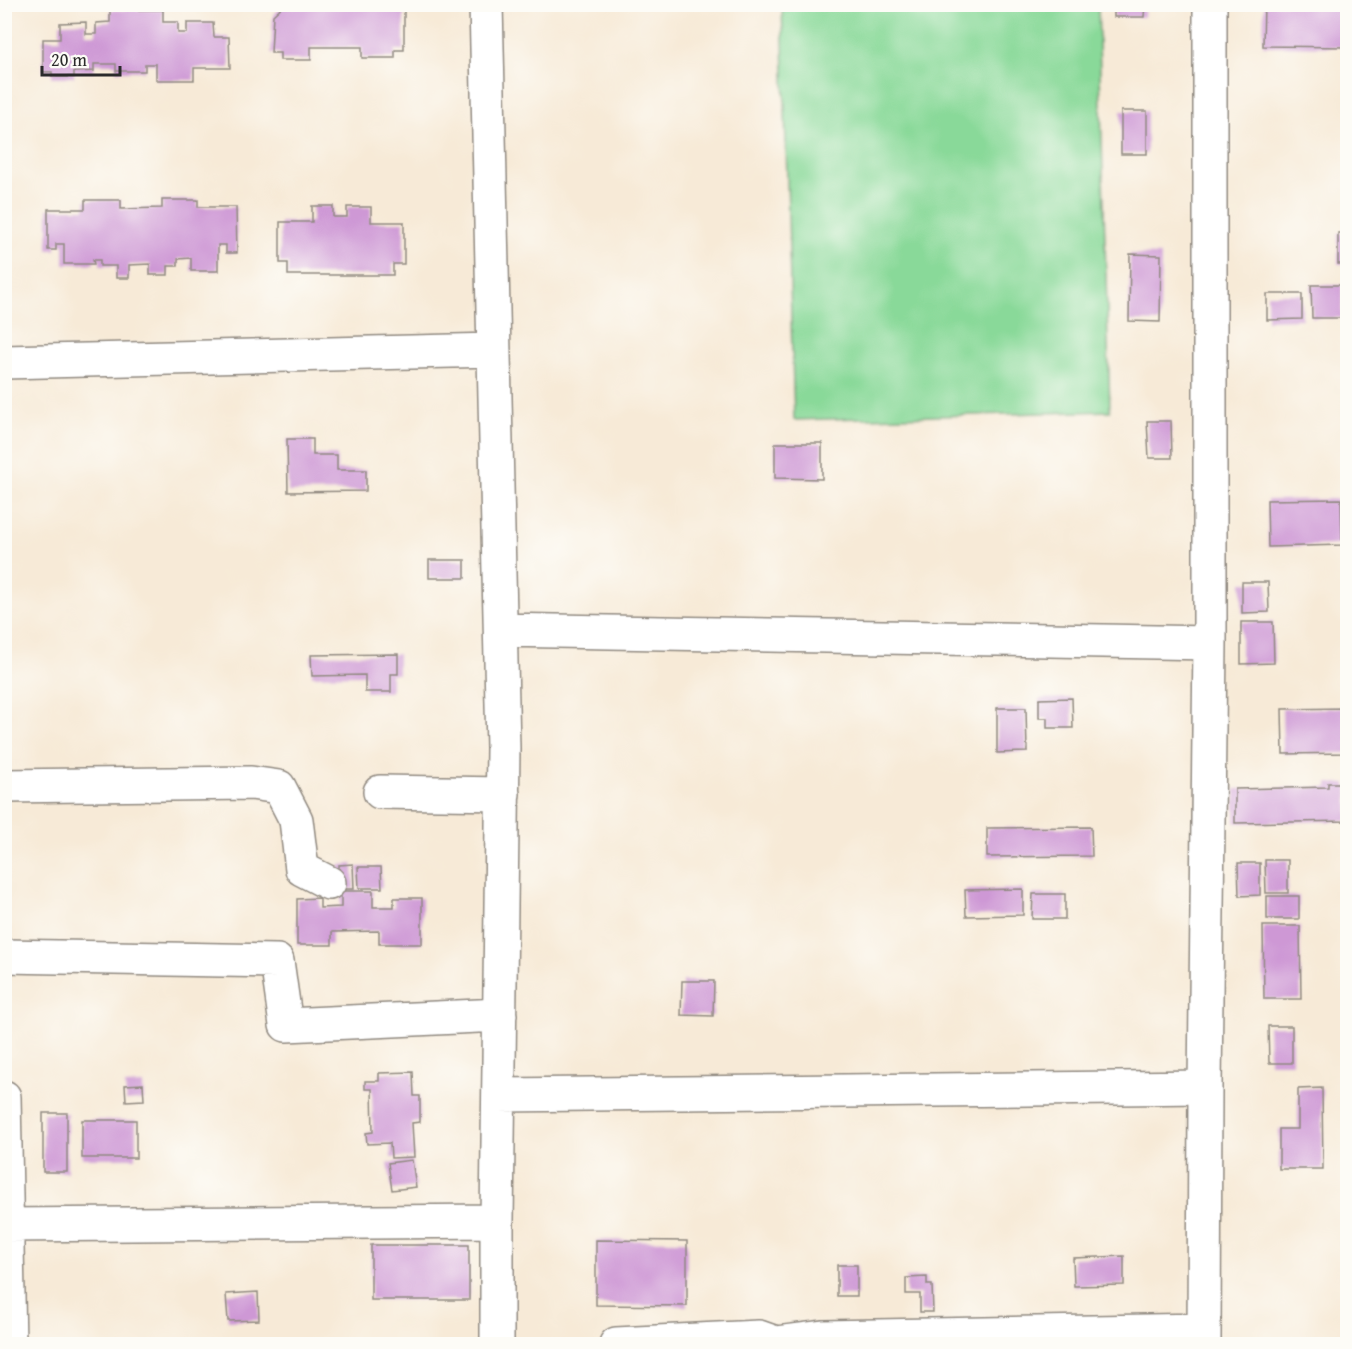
<svg xmlns="http://www.w3.org/2000/svg" width="1352" height="1349" font-family="'Gentium Book Plus',serif">
<style>
.green{fill:#89d999;stroke:#5a8262;stroke-width:1.5}
.building{fill:#ce98d5}
.lines{fill:none;stroke-linecap:round;stroke-linejoin:round}
.minor-casing{stroke:#918a81;stroke-width:36}
.minor{stroke:#fff;stroke-width:33}
</style>
<rect width="100%" height="100%" fill="#fdfcf7"/>
<filter id="ink" filterUnits="userSpaceOnUse"><feTurbulence type="fractalNoise" baseFrequency=".0167" numOctaves="2"/><feDisplacementMap in="SourceGraphic" scale="12" xChannelSelector="R" yChannelSelector="G"/><feConvolveMatrix kernelMatrix="1 2 1 2 8 2 1 2 1" color-interpolation-filters="sRGB"/></filter>
<filter id="wash" filterUnits="userSpaceOnUse"><feTurbulence type="fractalNoise" baseFrequency=".008" numOctaves="4" result="noise"/><feDisplacementMap in="SourceGraphic" scale="24" xChannelSelector="R" yChannelSelector="G"/><feGaussianBlur stdDeviation="1.35" result="paint"/><feColorMatrix in="noise" values="0 0 0 0 0 0 0 0 0 0 0 0 0 0 0 0 0 1.4 0 .05"/><feComposite in="paint" operator="in"/></filter>
<g filter="url(#wash)">
<rect width="100%" height="100%" fill="#f7ead7"/>
<!-- green -->
<path class="green" d="M782 5H1098L1110 411 794 420Z"/>
<g id="blocks">
<!-- building -->
<path class="building" d="M285 4H404V50H395V58H362V47H311V60H280V53H271L273 15Z
M1114 4H1145L1144 17H1114Z
M1264 4H1348V47L1263 46Z
M110 10H163V22H178V33H187V23H213L214 37H229L230 68H194V80H156V64H145V71H116V64H94V71L74 72V77H52V72H43V39H60V23L86 22V34H96V23L110 22Z
M1121 111H1147V154H1121Z
M85 200H121V209L162 208V200H198V207H236L237 253H226V245H218V271H191V258L178 259V266H168V275H150V264L129 265V278H116V266H100V260H93L94 264H64V244H56V250H48V209H85Z
M312 206H333V217H347V207H371V222H404V264H393V275H288V263H280V222H312Z
M1338 233H1348V264H1338Z
M1130 254 1161 255 1160 322 1129 321Z
M1311 285H1342V318H1312Z
M1267 294H1302V319L1267 320Z
M1147 421H1171L1172 458H1149Z
M287 439H313V455H337V470H366V491L288 492Z
M775 443H822V479L775 478Z
M1341 499 1342 545 1268 547 1267 500Z
M429 560H465V578H429Z
M1242 582H1268L1269 612 1242 613Z
M1241 622H1273L1274 663 1241 664Z
M398 654V674H391V692H365V675L312 676 311 655Z
M1072 698 1073 728H1047V718H1039V699Z
M997 708H1026L1027 752 997 753Z
M1348 708V753L1283 754 1282 709Z
M1328 783H1346V787H1348V821L1235 823V789L1328 787Z
M1091 827 1092 856 987 857V828Z
M1265 860H1288V893H1266Z
M1238 863H1260V895L1239 896Z
M353 864 354 889H340L339 865Z
M358 867H381L382 888H359Z
M1023 889V915L966 916 965 890Z
M341 891H373V907H394V898H422V944H379V931L332 932V945H297V899L320 898V908L341 907Z
M1033 894H1065V919H1032Z
M1267 896H1299V919H1267Z
M1263 926H1300L1301 999H1264Z
M682 981H714L713 1016 681 1015Z
M1268 1026H1292V1063H1269Z
M413 1072 414 1096H420V1122L412 1123 414 1157 391 1158 390 1143 367 1144 366 1133 373 1132 372 1089H365V1081H379V1073Z
M143 1084 144 1100 126 1101 125 1085Z
M1322 1088 1323 1169H1279V1129H1298V1089Z
M43 1113H67V1172H43Z
M82 1120H136V1158H82Z
M412 1160 416 1187 392 1190 388 1163Z
M596 1240 687 1241V1306L596 1305Z
M371 1245H469V1300H371Z
M1124 1256V1285L1074 1286 1073 1258Z
M837 1265H857V1296H837Z
M927 1277V1285H932L933 1312H920V1294H906V1278Z
M258 1292 259 1320 228 1321 226 1294Z"/>
</g>
</g>
<g filter="url(#ink)">
<use href="#blocks" fill-opacity="0" stroke="#918a81" stroke-width="1.5"/>
<g class="lines">
<!-- minor casing -->
<g class="minor-casing">
<path id="minor" d="M486 4 503 748 497 1221V1344
M4 362 494 350
M501 630 1210 643
M4 786 251 783 279 787 296 820 302 869 329 883
M380 792 503 794
M4 956 277 961 286 1025 500 1015
M499 1095 1205 1087
M4 1097 9 1344
M4 1225 497 1221
M616 1344 759 1337 776 1343 823 1337 1204 1330
M1204 1344 1205 1087 1210 643V4"/>
</g>
<!-- minor -->
<use href="#minor" class="minor"/>
</g>
</g>
<!-- margin -->
<rect width="1352" height="1349" fill="none" stroke="#fdfcf7" stroke-width="24"/>
<!-- scale -->
<path d="M42 66v9h78v-9" fill="none" stroke="#2b2b2b" stroke-width="3"/>
<text x="51" y="66" font-size="18" fill="#2b2b2b" stroke="#fdfcf7" stroke-width="4.5" paint-order="stroke">20 m</text>
</svg>
